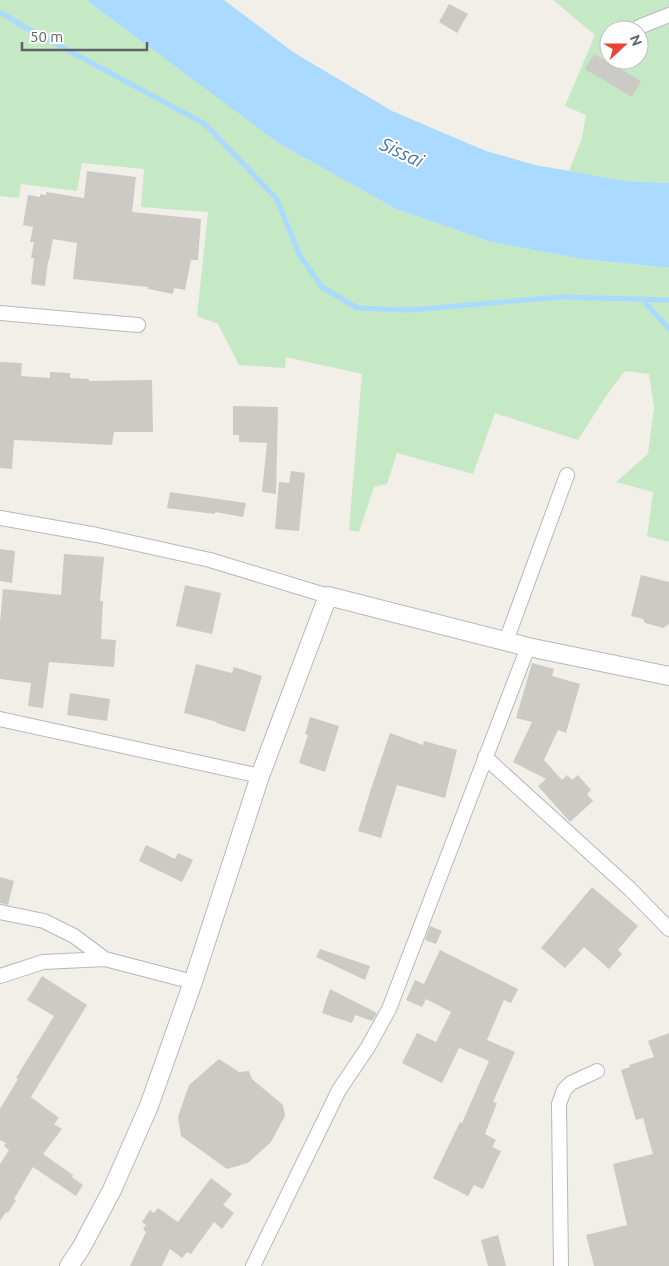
<svg xmlns="http://www.w3.org/2000/svg" width="669" height="1266" font-family="Ubuntu,sans-serif">
<style>
.green{fill:#c5e8c5;fill-rule:evenodd}
.water{fill:#aadaff}
.lines{fill:none;stroke-linecap:round;stroke-linejoin:round}
.stream{stroke:#aadaff;stroke-width:5}
.building{fill:#cccac5}
.minor-casing{stroke:#b5b8bc;stroke-width:16}
.tertiary-casing{stroke:#b5b8bc;stroke-width:20}
.minor{stroke:#fff;stroke-width:14}
.tertiary{stroke:#fff;stroke-width:18}
.labels{text-anchor:middle;dominant-baseline:central;stroke-width:4;stroke-linejoin:round;paint-order:stroke}
.water-label{font-size:19px;font-style:italic;fill:#4174aa;stroke:#fff}
</style>
<rect width="100%" height="100%" fill="#f1efe8"/>
<!-- green -->
<path class="green" d="M0 0H86L278 143 396 209 491 242 582 259 669 268V542L647 536 653 492 616 482 648 454 654 408 649 374 625 371 608 393 578 440 495 413 473 474 397 453 387 484 374 487 359 532 349 530 362 374 286 357 285 368 239 365 218 324 197 316 208 212 141 207 144 169 82 163 77 191 21 184 19 198 0 196Z
M553 0H669V183L626 181 569 171 582 138 586 115 565 106 595 35ZM609 30H639V60H609Z"/>
<!-- water -->
<path class="water" d="M86 0H224L293 52 392 111 486 151 535 165 626 181 669 183V268L582 259 491 242 396 209 278 143Z"/>
<g class="lines">
<!-- stream -->
<path class="stream" d="M0 12 23 26 205 124 276 198 300 256 322 287 357 308 410 310 561 297 669 300
M642 299 669 329"/>
</g>
<!-- building -->
<path class="building" d="M449 4 468 14 457 33 439 22Z
M594 54 641 81 632 97 585 69Z
M87 171 136 177 132 212 201 219 198 260H191L185 290 174 288 173 294 148 289V287L73 279 77 243 53 239 49 261H48L45 286 31 284 34 258H31L34 242H30L33 227 23 225 28 195 40 197V194L46 195V192L84 198Z
M0 362 22 363 21 376 50 378V372L70 373V378L89 379V381L152 380 153 432H114L112 445 14 440 12 469 0 468Z
M233 406 278 407 276 494 262 492 267 443 239 442V435H233Z
M291 471 305 473 299 531 275 529 279 482 289 483Z
M170 492 246 503 243 517 215 512V514L167 508Z
M0 549 15 551 12 583 0 581Z
M64 554 104 557 100 601H103L101 639 116 640 114 667 49 662 43 708 28 706 31 683 0 679V622L3 589 61 595Z
M641 575 669 582V624L663 628 645 623 643 619 631 616Z
M185 585 221 593 212 634 176 626Z
M532 663 554 669 552 676 580 684 566 733 558 730 544 760 562 780 567 775 572 780 578 775 591 790 587 794 593 801 570 822 538 786 546 779 513 762 532 722 516 718Z
M196 664 232 673 234 667 262 676 245 732 216 723 217 722 184 713Z
M70 693 110 699 107 721 67 715Z
M310 717 339 726 325 772 299 763 308 735 305 734Z
M390 733 423 745 424 741 457 750 445 798 397 785 381 838 358 831 372 786Z
M146 845 175 859 178 853 193 860 182 882 139 861Z
M0 877 14 881 8 905 0 903Z
M592 887 638 926 618 950 622 954 609 969 584 947 565 968 541 948Z
M430 926 442 931 436 944 425 940Z
M320 949 370 966 365 980 316 957Z
M440 950 518 989 511 1003 504 1000 487 1040 515 1052 493 1102 497 1103 485 1134 496 1140 492 1147 501 1151 483 1189 474 1185 468 1196 433 1178 460 1122 462 1123 489 1061 459 1048 442 1083 402 1063 417 1033 436 1042 451 1012 426 999 422 1007 406 1000 415 980 424 984Z
M42 976 87 1005 31 1097 59 1118 54 1124 62 1129 43 1154 73 1175 72 1177 83 1185 76 1196 33 1167 14 1199 16 1200 8 1213 6 1212 0 1221V1164L9 1150 4 1146 6 1143 0 1140V1109L18 1079 16 1078 54 1016 27 1000Z
M330 989 377 1013 372 1021 355 1015 352 1023 322 1013Z
M669 1033V1266H594L586 1235 627 1225 613 1164 653 1154 643 1118 636 1120 621 1070 630 1067 629 1065 654 1057 648 1041Z
M219 1059 239 1072 249 1071 252 1079 283 1105 285 1116 271 1142 248 1163 227 1169 181 1136 178 1117 189 1085Z
M211 1178 232 1194 223 1205 234 1213 222 1229 214 1222 191 1254 187 1252 182 1258 170 1249 162 1266H130L146 1232 143 1229 146 1225 142 1222 150 1210 154 1213 158 1208 178 1222Z
M498 1235 506 1266H488L481 1240Z"/>
<g class="lines">
<!-- minor casing -->
<g class="minor-casing">
<path id="minor" d="M639 27 669 15
M0 313 138 325
M0 518 97 535 210 560 328 596
M506 641 567 475
M0 719 260 776
M485 757 630 889 669 929
M0 912 44 921 74 936 105 959
M0 976 43 962 105 959 193 982
M253 1266 339 1090 368 1047 389 1009 528 647
M561 1266 559 1104 564 1090 571 1083 597 1071"/>
</g>
<!-- tertiary casing -->
<g class="tertiary-casing">
<path id="tertiary" d="M69 1266 81 1248 112 1190 149 1106 193 982 260 776 328 596 528 647 669 676"/>
</g>
<!-- minor -->
<use href="#minor" class="minor"/>
<!-- tertiary -->
<use href="#tertiary" class="tertiary"/>
</g>
<g class="labels">
<!-- water labels -->
<g class="water-label">
<text transform="translate(402 152) rotate(25)">Sissai</text>
</g>
</g>
<!-- north arrow -->
<g transform="translate(624 45) rotate(69)"><circle r="24" fill="#ffffff" stroke="#bfc1c3"/>
<path d="M0-4L9 19L0 12L-9 19Z" fill="#ea4335"/>
<text y="-8" font-size="14" font-weight="bold" text-anchor="middle" fill="#5f6368">N</text>
</g>
<!-- scale -->
<path d="M22 42v8h125v-8" fill="none" stroke="#5f6368" stroke-width="2.5"/>
<text x="30" y="42" font-size="15" fill="#5f6368" stroke="#ffffff" stroke-width="4" paint-order="stroke">50 m</text>
</svg>
